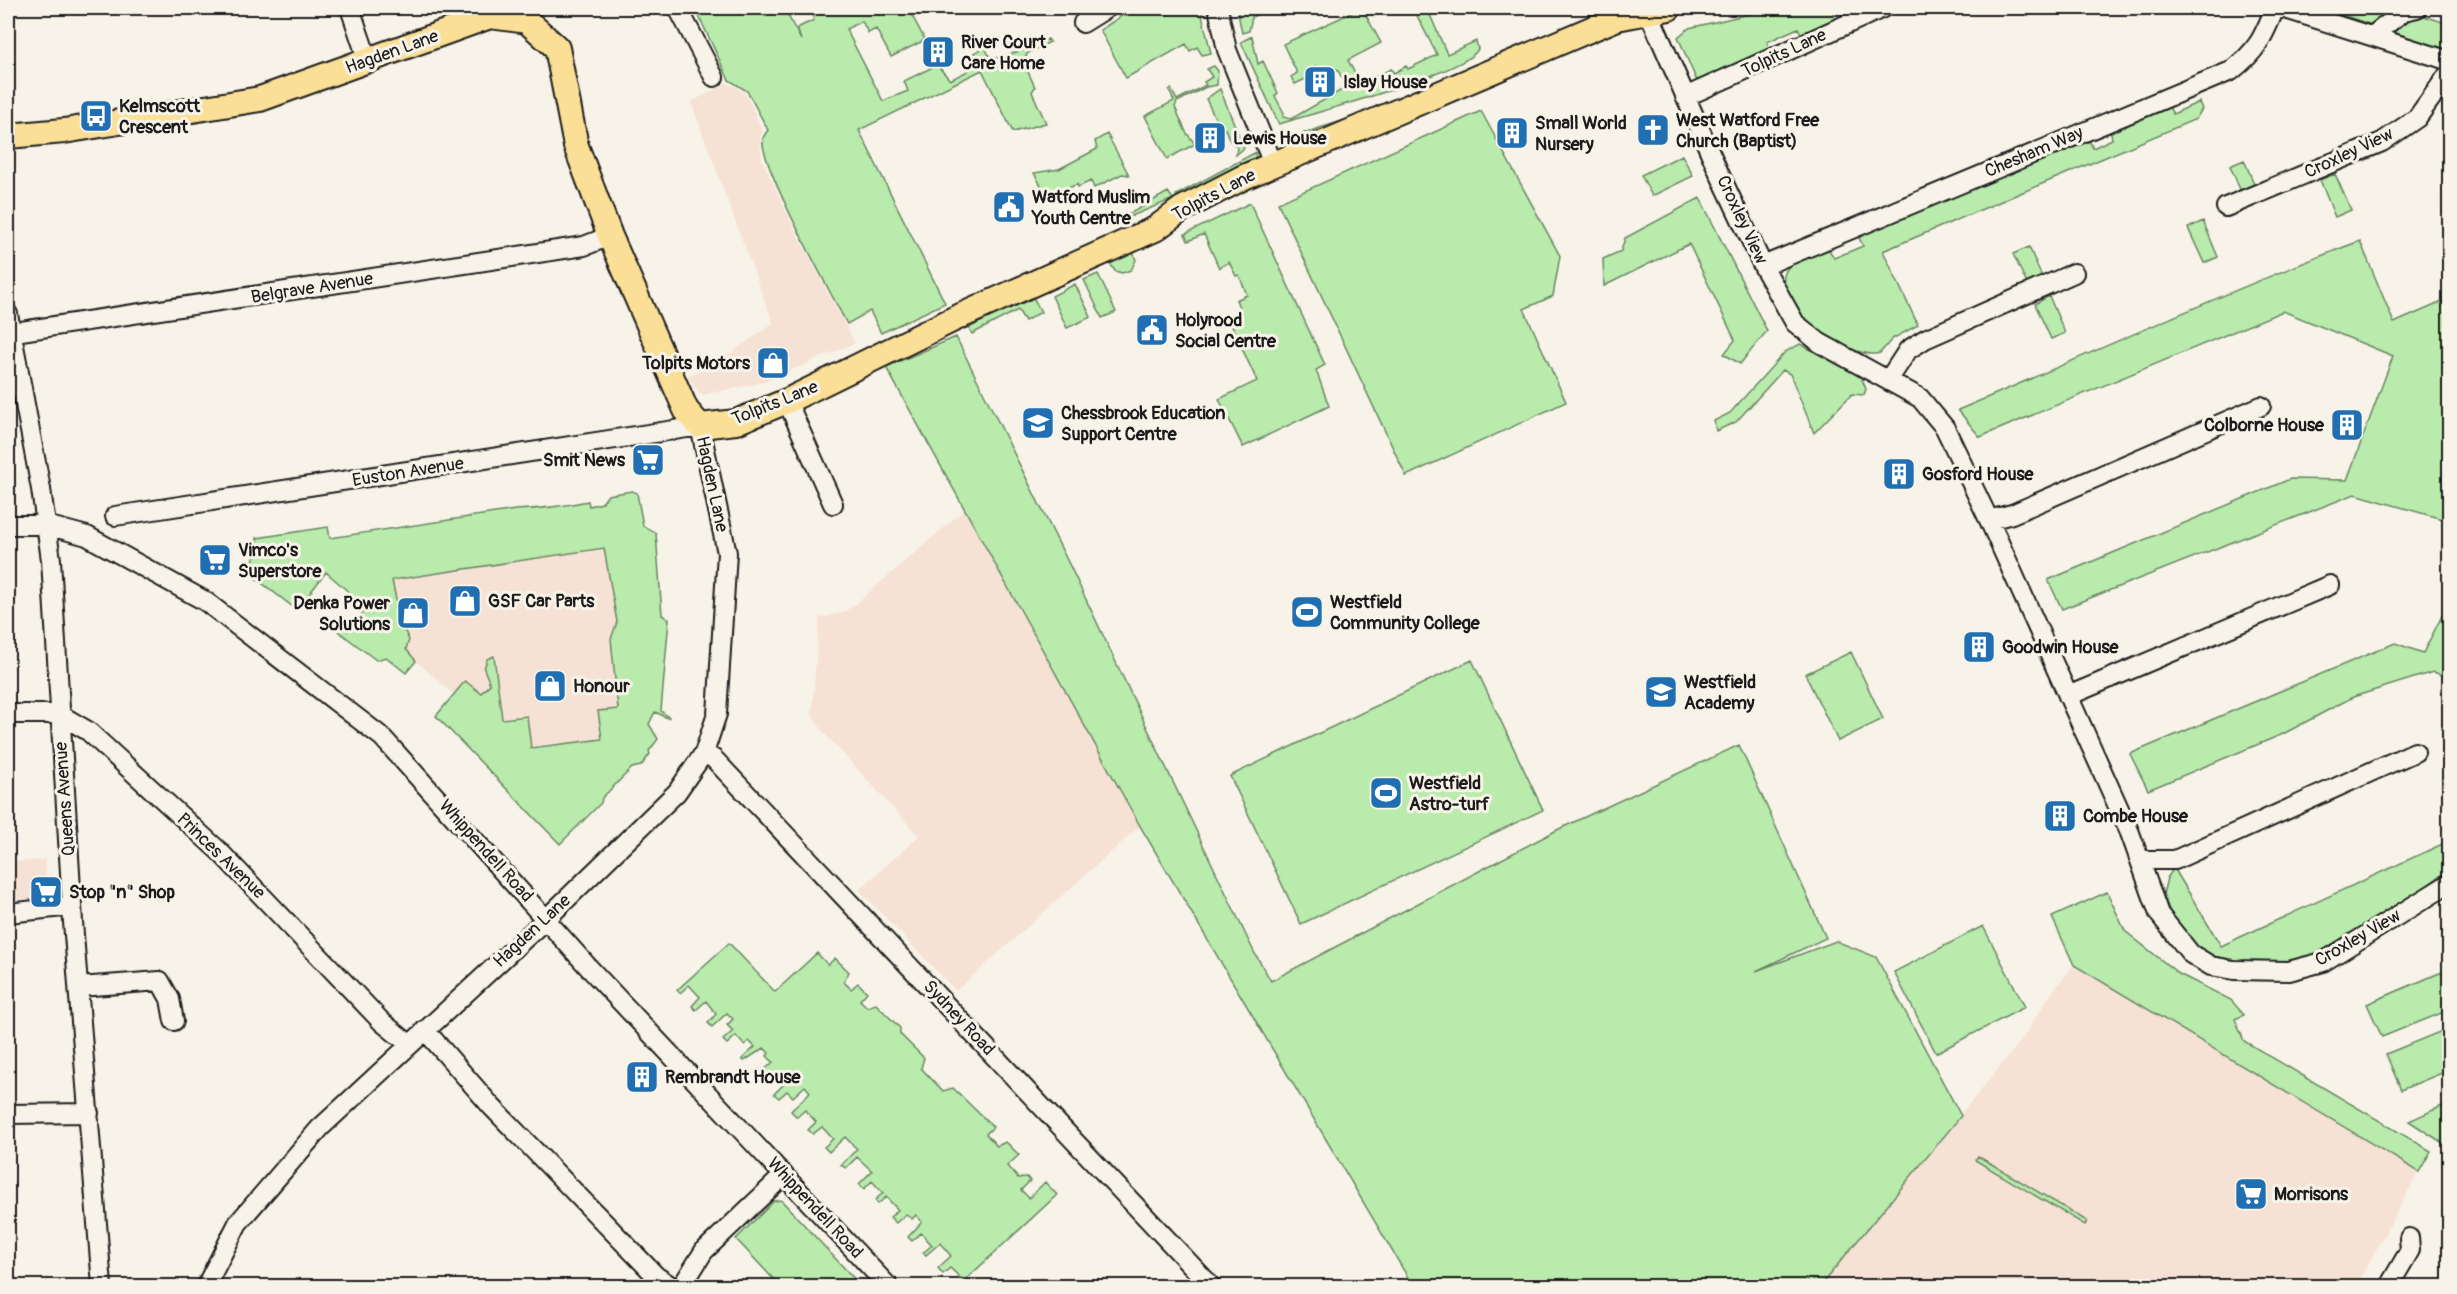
<svg xmlns="http://www.w3.org/2000/svg" width="2457" height="1294" font-family="Pangolin,sans-serif">
<style>
.built{fill:#f6e2d4}
.green{fill:#b8ebac;stroke:#6a8464;stroke-width:1.5}
.lines{fill:none;stroke-linecap:round;stroke-linejoin:round}
.minor-casing{stroke:#1c1c1c;stroke-width:22}
.major-casing{stroke:#1c1c1c;stroke-width:28}
.minor{stroke:#f7f3e8;stroke-width:18}
.major{stroke:#fbdf96;stroke-width:24}
.labels{text-anchor:middle;dominant-baseline:central;stroke-width:6;stroke-linejoin:round;paint-order:stroke}
.poi-label{font-size:18px;font-weight:bold;fill:#1c1c1c;stroke:#f7f3e8;text-anchor:start}
.street-label{font-size:18px;fill:#1c1c1c;stroke:#f7f3e8}
</style>
<rect width="100%" height="100%" fill="#f7f3e8"/>
<filter id="ink" filterUnits="userSpaceOnUse"><feTurbulence type="fractalNoise" baseFrequency=".0167" numOctaves="2"/><feDisplacementMap in="SourceGraphic" scale="12" xChannelSelector="R" yChannelSelector="G"/><feConvolveMatrix kernelMatrix="1 2 1 2 8 2 1 2 1" color-interpolation-filters="sRGB"/></filter>
<g filter="url(#ink)">
<!-- built -->
<path class="built" d="M727 83 743 91 751 104 763 132 760 137 762 160 798 236 855 343 761 383 701 395 687 376 712 367 773 323 691 102Z
M964 510 1140 826 956 991 859 890 919 836 824 733 812 715 819 618 842 613 856 604Z
M612 530 628 707 604 742 551 780 416 661 367 608 326 571Z
M45 860 48 899H8V862Z
M2074 965 2419 1172 2356 1286H1820L2020 1042 2052 992Z"/>
<!-- green -->
<path class="green" d="M695 8H784L801 40 797 28 814 20 813 14 826 8H908L925 40 891 57 876 29 868 33 862 21 846 29 883 101 908 91 904 81 937 65 950 80 968 71 964 62 966 57 985 47 991 60 1026 49 1048 39 1050 42 1028 53 1023 61 1035 87 1032 92 1046 123 1013 132 982 70 859 130 945 303 881 333 870 311 847 324C833 297 757 160 763 138 764 135 766 133 768 130L747 91 729 80Z
M1140 8H1195L1201 11 1211 53 1202 55 1197 47 1190 51 1186 44 1126 78 1100 30 1129 11Z
M1237 8H1270L1252 17 1249 31 1242 33Z
M1362 8 1381 43 1348 60 1360 84 1391 69 1394 73 1406 66 1408 69 1437 55 1413 8H1427L1447 54 1476 41 1478 49C1469 72 1310 114 1279 124L1241 42 1252 36 1258 64 1263 61 1278 93 1275 96 1284 113 1283 117 1291 119 1347 87 1337 69 1320 72 1317 66 1309 70 1312 76 1295 84 1291 77 1297 73 1283 44Z
M1775 8H1845L1833 13 1837 24 1804 39 1798 28 1767 42 1771 54 1710 82 1696 79 1678 37 1689 28Z
M2322 8H2399L2449 24V51Z
M1214 66 1218 71 1217 85 1206 87 1177 102 1175 107 1186 132 1195 144 1167 159 1145 116 1174 101 1169 90 1171 89 1177 100 1206 85 1204 82 1212 77 1207 69Z
M1220 89 1244 148 1236 155 1237 147 1230 141 1225 129 1221 130 1206 99Z
M2166 102 2173 114 2199 102 2202 109 2196 119 1883 251 1918 325 1892 339 1880 353C1848 362 1759 298 1790 265 1798 256 1816 251 1827 246L1834 258 1863 246 1857 234 2087 137 2093 148 2112 139 2110 127Z
M1392 105 1291 147 1279 141Z
M1481 111 1560 256 1553 296 1524 309 1566 402 1406 476 1278 203Z
M1107 134 1129 175 1122 174 1094 188 1091 181 1078 187 1077 184 1048 198 1034 173 1059 169 1097 149 1095 141Z
M1256 152 1255 160 1182 205 1176 195Z
M1682 155 1693 176 1652 196 1641 175Z
M2244 160 2256 188 2242 194 2230 166Z
M2335 174 2351 210 2335 217 2320 180Z
M1168 192 1173 199 1110 225Z
M1700 198 1767 331 1740 364 1724 354 1735 340 1689 244 1604 286 1603 259 1621 251 1625 238Z
M1250 203 1325 365 1316 370 1329 406 1243 447 1219 399 1257 381 1229 320 1242 314 1236 300 1247 295 1239 275 1236 276 1229 262 1219 268 1204 234 1188 241 1185 234Z
M2203 221 2218 257 2204 263 2188 228Z
M2360 241 2394 323 2449 299V521L2355 494 2062 609 2048 580 2290 479 2347 480 2393 356 2283 311 1980 437 1958 410C2093 353 2224 292 2360 241Z
M2029 247 2043 279 2028 286 2013 254Z
M1132 249 1136 260 1131 270 1122 273 1115 271 1108 261Z
M1098 274 1116 312 1102 318 1084 280Z
M1075 284 1091 317 1067 328 1052 296Z
M1032 295 1041 312 1025 321 1018 310 972 334 969 328Z
M2049 296 2065 333 2051 339 2035 304Z
M956 337 1071 568 1254 952 1271 981 1559 829 1739 745 1826 938 1756 971 1836 941 1876 957 1961 1116 1820 1286H1413L1140 826 886 367Z
M1800 344 1855 373 1861 377 1866 389 1864 395 1852 394 1814 433 1790 374 1783 370 1736 422 1716 431 1714 421 1730 413 1785 352Z
M632 491 637 493 643 526 656 533 662 615 669 619 661 711 669 717 668 718 655 712 649 724 658 739 649 751 650 754 641 766 632 768 602 798 601 803 560 844 436 716 465 681 481 693 490 684 484 669 487 659 494 656 502 719 527 716 531 748 602 739 598 711 618 709 611 639 617 622 604 548 392 580 401 623 409 640 406 649 416 661 406 673 386 657 376 660 330 625 335 619 348 631 367 608 326 572 297 610 246 571 256 555 257 538 328 527 330 538 515 510C540 509 564 506 588 501L589 506 602 503 608 495Z
M2449 602V677L2433 672 2353 697 2283 734 2148 790 2130 754 2395 643 2423 653Z
M1851 652 1883 719 1838 741 1805 674Z
M1472 660 1543 810 1301 924 1230 776Z
M2449 841V869L2399 907 2317 954 2283 963 2227 962 2198 949 2171 915 2163 894 2167 878 2174 868 2221 946Z
M2107 892 2125 931 2179 974 2231 1000 2244 1015 2235 1019 2244 1041 2431 1151 2419 1172 2074 965 2052 917Z
M1983 926 2025 1007 1936 1053 1894 972Z
M729 943 775 992 817 953 828 965 835 958 849 972 844 982 851 989 858 983 867 992 860 1000 867 1007 876 1004 900 1028V1034L924 1058 921 1068 943 1091 953 1088 993 1127 986 1134 997 1146 1006 1142 1019 1155 1007 1166 1018 1178 1027 1177 1030 1181 1021 1190 1029 1198 1045 1182 1057 1195 964 1281 950 1268 943 1274 938 1268 951 1256 940 1243 926 1255 923 1253 932 1245 921 1233 912 1241 908 1237 922 1222 916 1215 912 1219 906 1214 896 1223 890 1217 898 1210 886 1197 878 1204 875 1200 883 1193 872 1181 864 1189 859 1184 872 1171 857 1157 846 1168 841 1165 857 1149 845 1137 829 1152 824 1147 833 1139 822 1127 813 1134 808 1130 816 1122 805 1110 797 1117 791 1111 810 1092 805 1086 793 1097 787 1091 779 1098 774 1094 783 1085 771 1073 763 1081 758 1076 773 1062 767 1056 769 1053 764 1048 744 1061 742 1059 755 1047 749 1041 744 1045 736 1036 727 1044 723 1040 733 1031 727 1025 733 1019 727 1013 712 1027 708 1023 716 1014 706 1001 696 1010 692 1006 700 997 689 985 680 993 677 990Z
M2449 969V1010L2382 1037 2367 1004Z
M2449 1028V1070L2401 1090 2386 1054Z
M2449 1103V1147L2409 1121Z
M1978 1156 2087 1221 2085 1225 1975 1160Z
M781 1200 861 1286H780L736 1239 774 1201Z"/>
<g class="lines">
<!-- minor casing -->
<g class="minor-casing">
<path id="minor" d="M350 8 368 61
M678 8 714 77
M1218 8 1227 50 1273 164
M2282 8 2450 61
M1649 13 1720 175 1763 266 1795 323 1820 343 1920 398 1945 428 1989 520 2130 833 2159 914 2191 954 2211 966 2234 970 2289 971 2323 962 2450 883
M1083 23 1107 8
M2372 36 2404 11 2417 8
M1685 97 1883 8
M2226 207 2382 142 2417 118 2450 72
M1763 266 2231 71C2257 51 2263 38 2275 8
M8 314 41 489 51 560 73 922 102 1286
M8 333 584 246 610 236
M1889 379 1908 350 1925 339 2074 273
M787 401 833 504
M115 516 700 426 727 553 717 714 704 753 677 792 546 919 320 1128 238 1223 206 1286
M1989 520 2012 514 2261 406
M8 525H46L87 536 205 601 382 737 591 970 888 1286
M2068 696 2330 585
M8 714H59L88 731 219 851 382 1022 409 1044
M704 753 714 759 1211 1286
M2141 860H2175L2415 752
M8 913 72 906
M79 987 160 981 170 999 174 1021
M425 1030 492 1107 656 1276 671 1286
M8 1114 89 1113
M682 1286 704 1251 784 1175
M2389 1286 2410 1250 2409 1238"/>
</g>
<!-- major casing -->
<g class="major-casing">
<path id="major" d="M8 136 64 131 260 99 490 16 527 21 557 48 576 146 610 236 686 410 700 426 736 422 787 401 954 319 1155 229 1182 209 1244 177 1617 18 1669 8"/>
</g>
<!-- minor -->
<use href="#minor" class="minor"/>
<!-- major -->
<use href="#major" class="major"/>
</g>
</g>
<!-- icons -->
<defs>
<g id="building-square" transform="scale(1.725)"><rect x="-9" y="-9" width="18" height="18" rx="4" fill="#1f6fb2" stroke="#f7f3e8"/><path d="M-4-6H4V6H1V3H-1V6H-4ZM-2.5-4.3h1.7v1.8h-1.7ZM.8-4.3h1.7v1.8H.8ZM-2.5-1h1.7V.8h-1.7ZM.8-1h1.7V.8H.8Z" fill="#fff"/></g>
<g id="bus-square" transform="scale(1.725)"><rect x="-9" y="-9" width="18" height="18" rx="4" fill="#1f6fb2" stroke="#f7f3e8"/><path d="M-5-6H5V4H4V6H2V4H-2V6H-4V4H-5ZM-3.5-4V0h7V-4ZM-3.5 1.2v1.5H-2V1.2ZM2 1.2v1.5H3.5V1.2Z" fill="#fff"/></g>
<g id="church-square" transform="scale(1.725)"><rect x="-9" y="-9" width="18" height="18" rx="4" fill="#1f6fb2" stroke="#f7f3e8"/><path d="M-1.2-6h2.4v3.5h3.3v2.4h-3.3V6h-2.4V-.1h-3.3v-2.4h3.3Z" fill="#fff"/></g>
<g id="civic-square" transform="scale(1.725)"><rect x="-9" y="-9" width="18" height="18" rx="4" fill="#1f6fb2" stroke="#f7f3e8"/><path d="M-.6-6.5H3V-4.5H.6V-3L4-1V1h2V6H-6V1h2V-1L-.6-3ZM-1.2 2.5V6h2.4V2.5Z" fill="#fff"/></g>
<g id="shop-square" transform="scale(1.725)"><rect x="-9" y="-9" width="18" height="18" rx="4" fill="#1f6fb2" stroke="#f7f3e8"/><path d="M-5-2.5h2.3a2.7 3.5 0 0 1 5.4 0H5L5.5 6h-11ZM-1.5-2.5h3a1.5 2.3 0 0 0-3 0Z" fill="#fff"/></g>
<g id="school-square" transform="scale(1.725)"><rect x="-9" y="-9" width="18" height="18" rx="4" fill="#1f6fb2" stroke="#f7f3e8"/><path d="M0-5L7-2L0 1L-7-2ZM-4 1L0 2.5L4 1V4Q0 6-4 4Z" fill="#fff"/></g>
<g id="supermarket-square" transform="scale(1.725)"><rect x="-9" y="-9" width="18" height="18" rx="4" fill="#1f6fb2" stroke="#f7f3e8"/><path d="M-6-5.5h2.5l.6 2H6L4.5 2H-2.5L-4.4-4H-6ZM-1.5 3.2a1.3 1.3 0 1 0 .1 0ZM3 3.2a1.3 1.3 0 1 0 .1 0Z" fill="#fff"/></g>
<g id="stadium-square" transform="scale(1.725)"><rect x="-9" y="-9" width="18" height="18" rx="4" fill="#1f6fb2" stroke="#f7f3e8"/><path d="M0-5a6.5 5 0 1 0 0 10a6.5 5 0 1 0 0-10ZM-3.5-1.8h7v3.6h-7Z" fill="#fff"/></g>
</defs>
<g fill-rule="evenodd">
<use href="#building-square" x="938" y="52"/>
<use href="#building-square" x="1320" y="82"/>
<use href="#bus-square" x="96" y="116"/>
<use href="#church-square" x="1653" y="130"/>
<use href="#building-square" x="1512" y="133"/>
<use href="#building-square" x="1210" y="138"/>
<use href="#civic-square" x="1009" y="207"/>
<use href="#civic-square" x="1152" y="330"/>
<use href="#shop-square" x="773" y="363"/>
<use href="#school-square" x="1038" y="423"/>
<use href="#building-square" x="2347" y="425"/>
<use href="#supermarket-square" x="648" y="460"/>
<use href="#building-square" x="1899" y="474"/>
<use href="#supermarket-square" x="215" y="560"/>
<use href="#shop-square" x="465" y="601"/>
<use href="#stadium-square" x="1307" y="612"/>
<use href="#shop-square" x="413" y="613"/>
<use href="#building-square" x="1979" y="647"/>
<use href="#shop-square" x="550" y="686"/>
<use href="#school-square" x="1661" y="692"/>
<use href="#stadium-square" x="1386" y="793"/>
<use href="#building-square" x="2060" y="816"/>
<use href="#supermarket-square" x="46" y="892"/>
<use href="#building-square" x="642" y="1077"/>
<use href="#supermarket-square" x="2251" y="1194"/>
</g>
<g class="labels">
<!-- poi labels -->
<g class="poi-label">
<text x="961" y="42">River Court<tspan x="961" dy="21">Care Home</tspan></text>
<text x="1343" y="82">Islay House</text>
<text x="119" y="106">Kelmscott<tspan x="119" dy="21">Crescent</tspan></text>
<text x="1676" y="120">West Watford Free<tspan x="1676" dy="21">Church (Baptist)</tspan></text>
<text x="1535" y="123">Small World<tspan x="1535" dy="21">Nursery</tspan></text>
<text x="1233" y="138">Lewis House</text>
<text x="1032" y="197">Watford Muslim<tspan x="1032" dy="21">Youth Centre</tspan></text>
<text x="1175" y="320">Holyrood<tspan x="1175" dy="21">Social Centre</tspan></text>
<text x="750" y="363" text-anchor="end">Tolpits Motors</text>
<text x="1061" y="413">Chessbrook Education<tspan x="1061" dy="21">Support Centre</tspan></text>
<text x="2324" y="425" text-anchor="end">Colborne House</text>
<text x="625" y="460" text-anchor="end">Smit News</text>
<text x="1922" y="474">Gosford House</text>
<text x="238" y="550">Vimco's<tspan x="238" dy="21">Superstore</tspan></text>
<text x="488" y="601">GSF Car Parts</text>
<text x="1330" y="602">Westfield<tspan x="1330" dy="21">Community College</tspan></text>
<text x="390" y="603" text-anchor="end">Denka Power<tspan x="390" dy="21">Solutions</tspan></text>
<text x="2002" y="647">Goodwin House</text>
<text x="1684" y="682">Westfield<tspan x="1684" dy="21">Academy</tspan></text>
<text x="573" y="686">Honour</text>
<text x="1409" y="783">Westfield<tspan x="1409" dy="21">Astro-turf</tspan></text>
<text x="2083" y="816">Combe House</text>
<text x="69" y="892">Stop "n" Shop</text>
<text x="665" y="1077">Rembrandt House</text>
<text x="2274" y="1194">Morrisons</text>
</g>
<!-- street labels -->
<g class="street-label">
<text transform="translate(392 52) rotate(-20)">Hagden Lane</text>
<text transform="translate(1784 53) rotate(-25)">Tolpits Lane</text>
<text transform="translate(2034 152) rotate(-23)">Chesham Way</text>
<text transform="translate(2349 153) rotate(-25)">Croxley View</text>
<text transform="translate(1214 195) rotate(-28)">Tolpits Lane</text>
<text transform="translate(1742 220) rotate(65)">Croxley View</text>
<text transform="translate(312 288) rotate(-9)">Belgrave Avenue</text>
<text transform="translate(775 403) rotate(-22)">Tolpits Lane</text>
<text transform="translate(408 472) rotate(-9)">Euston Avenue</text>
<text transform="translate(712 484) rotate(78)">Hagden Lane</text>
<text transform="translate(65 799) rotate(-94)">Queens Avenue</text>
<text transform="translate(486 851) rotate(48)">Whippendell Road</text>
<text transform="translate(221 856) rotate(44)">Princes Avenue</text>
<text transform="translate(532 931) rotate(-43)">Hagden Lane</text>
<text transform="translate(2358 938) rotate(-30)">Croxley View</text>
<text transform="translate(959 1018) rotate(47)">Sydney Road</text>
<text transform="translate(815 1208) rotate(47)">Whippendell Road</text>
</g>
</g>
<!-- margin -->
<rect width="2457" height="1294" fill="none" stroke="#f7f3e8" stroke-width="30"/>
<rect x="15" y="15" width="2427" height="1264" fill="none" stroke="#1c1c1c" stroke-width="2" filter="url(#ink)"/>
</svg>
